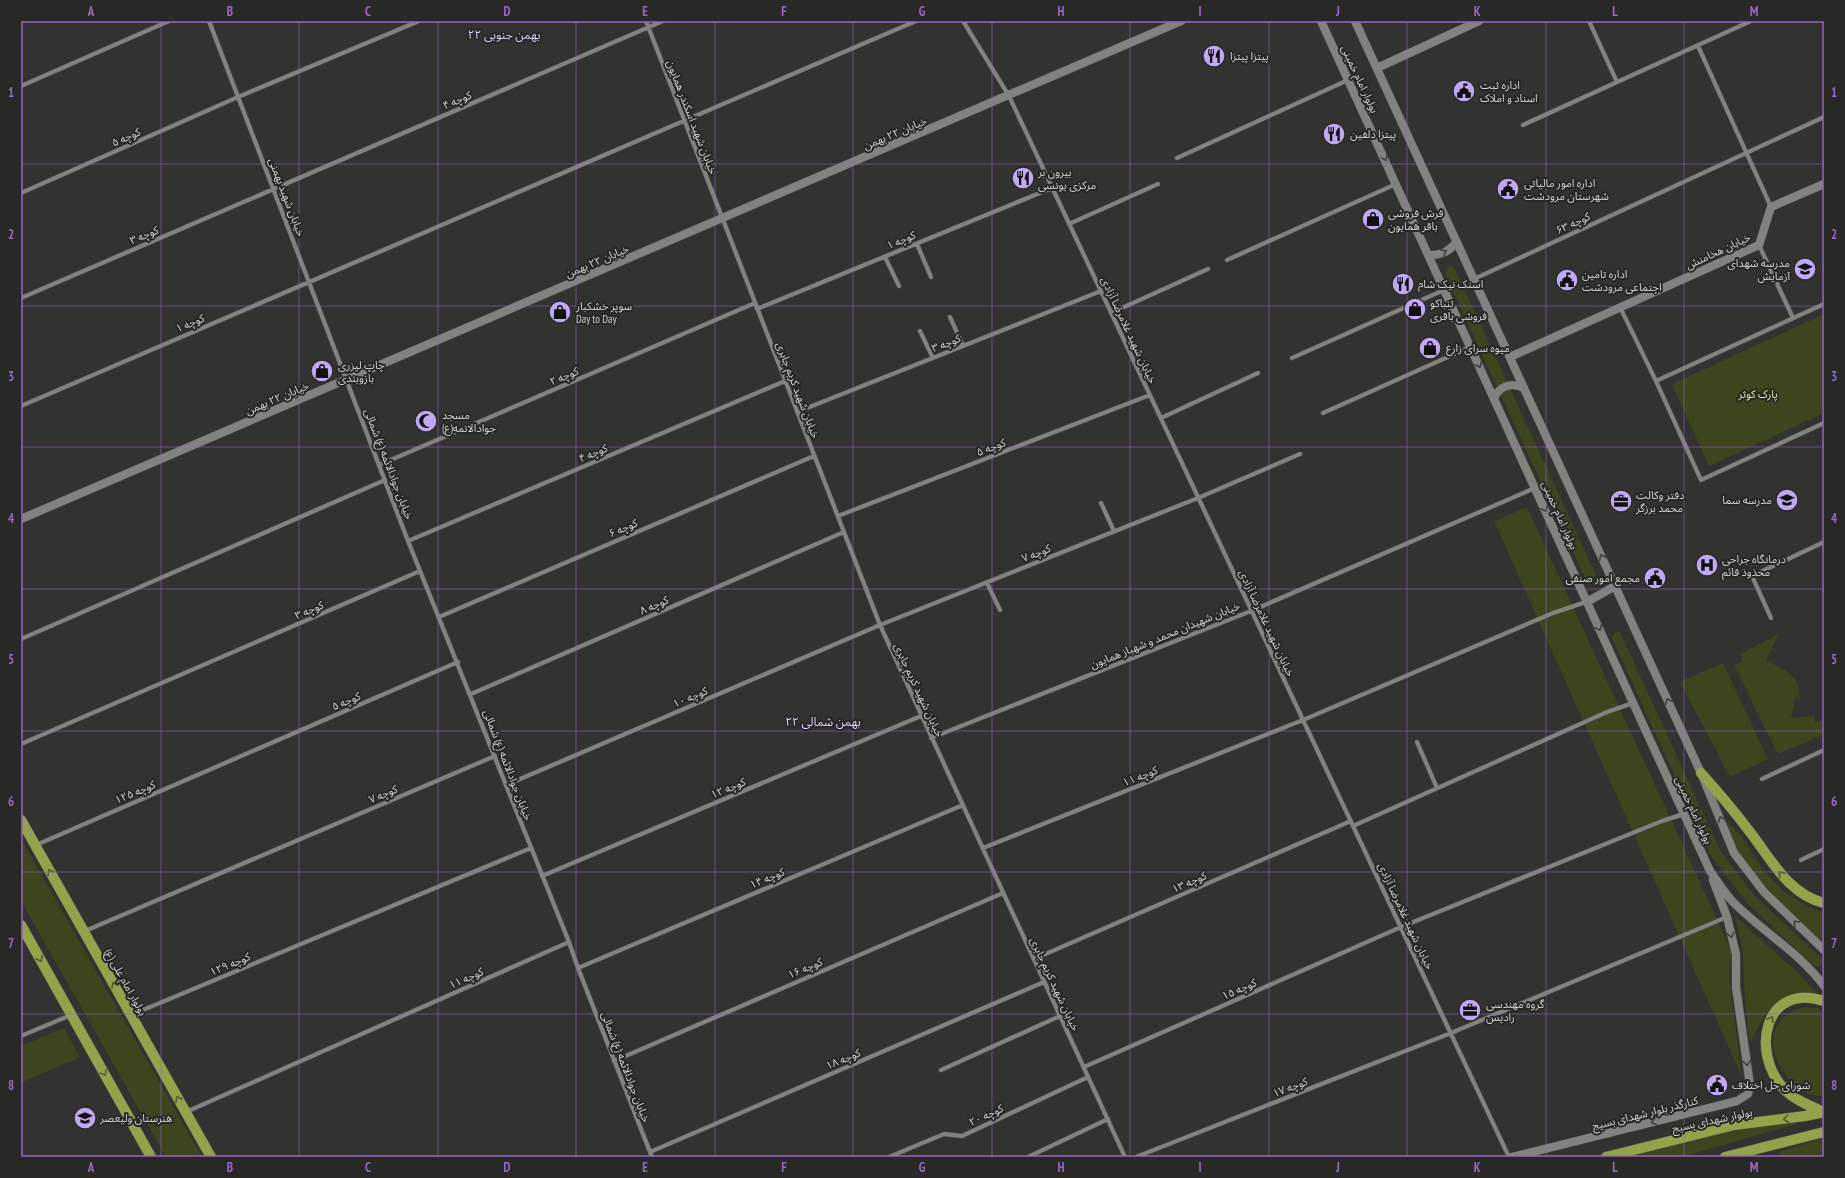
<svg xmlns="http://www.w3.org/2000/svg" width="1845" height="1178" font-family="'PT Sans Narrow','Noto Sans Arabic',sans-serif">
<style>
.green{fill:#3d451e}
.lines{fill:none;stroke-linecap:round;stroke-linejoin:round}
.street-casing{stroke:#51514f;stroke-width:5}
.secondary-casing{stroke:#51514f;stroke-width:9}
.primary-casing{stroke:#51514f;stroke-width:11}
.street{stroke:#82837f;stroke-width:4}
.secondary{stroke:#82837f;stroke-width:8}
.primary{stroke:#93a34a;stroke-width:10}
.oneway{stroke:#3e403c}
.oneway2{stroke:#535a34}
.grid{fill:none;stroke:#9966c5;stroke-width:1;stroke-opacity:0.55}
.labels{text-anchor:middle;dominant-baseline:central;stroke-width:4;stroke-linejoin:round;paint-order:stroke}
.poi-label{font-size:11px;fill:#d1d1cf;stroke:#282926;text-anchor:start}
.street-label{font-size:11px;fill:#d1d1cf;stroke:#282926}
.park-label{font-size:11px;fill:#d8eb9b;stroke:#282926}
.neighbourhood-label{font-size:12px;fill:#ddd0fb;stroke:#282926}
.neatline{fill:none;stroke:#9966c5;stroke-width:1.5}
.grid-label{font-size:13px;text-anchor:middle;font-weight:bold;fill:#9966c5}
</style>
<rect width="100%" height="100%" fill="#323230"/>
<!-- green -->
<path class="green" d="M1448 266 1454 267 1596 575 1593 582 1586 580 1445 274Z
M1824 314V413L1709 466 1672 384Z
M1527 507 1731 950 1729 976 1742 1077 1494 521Z
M1615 632H1620L1721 852 1754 895 1822 959 1823 963 1820 967 1814 966 1747 903 1711 856 1612 638Z
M1779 634 1766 660C1787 672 1800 673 1800 700L1795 699 1791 718 1815 716V722L1824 721V734L1778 754 1734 665 1743 661 1740 654Z
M1723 663 1768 759 1730 777 1680 682Z
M1718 815 1740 834 1763 870 1782 890 1806 906 1824 913V950L1768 893 1741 859Z
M21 839 202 1157H166L21 901Z
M1733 914 1798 973 1818 994C1778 989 1766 1011 1750 1043 1748 1028 1746 1012 1745 997 1743 966 1745 943 1733 914Z
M1803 1007 1818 1008 1824 1012V1096C1791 1099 1759 1048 1780 1021 1786 1013 1794 1010 1803 1007Z
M64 1028 80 1057 21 1083V1046Z
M1793 1123 1797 1124 1681 1157H1630L1724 1132Z
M1824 1138V1157H1783L1778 1152Z"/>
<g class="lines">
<!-- street casing -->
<g class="street-casing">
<path id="street" d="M209 21 408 541 569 942 578 968 652 1157
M646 21 880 625 1125 1157
M963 21 1009 96 1509 1157
M1589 21 1617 82
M1698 46 1771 207
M21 86 169 21
M1523 125 1751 21
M1177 158 1348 80
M21 193 238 97 419 21
M1069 224 1158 184
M917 244 931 277
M1759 245 1793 318
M885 257 899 286
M1227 260 1396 184
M1474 279 1824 117
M21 298 663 21
M1620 307 1656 381 1701 480 1824 423
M757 309 1052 188
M1111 313 1208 269
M950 317 963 346
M920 331 933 358
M1292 358 1444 290
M1656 381 1824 304
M21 406 916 21
M797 412 1101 291
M1323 413 1470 347
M1161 418 1258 373
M379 465 755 303
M1101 503 1114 531
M838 516 1150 395
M408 541 785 381
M987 583 1000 610
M439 617 814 456
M1771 618 1752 576 1824 542
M21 639 385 480
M471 694 844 532
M931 738 1251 611 1535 488
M1417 742 1437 788
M21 744 420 571
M1762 779 1824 750
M506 785 880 625 1198 498 1300 454
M1353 826 1607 712 1633 703
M36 845 458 662
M983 848 1303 720 1553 613 1586 602
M1801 860 1824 849
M542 876 921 716
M85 931 495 756
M1034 959 1351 821
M578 968 963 805
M131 1015 531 848
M21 1036 71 1015
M614 1061 1003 893
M1084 1067 1401 927 1662 821 1684 814
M941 1070 1060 1016
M186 1112 569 942
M650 1152 1044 982
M889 1157 944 1134 962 1136 1088 1077
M1028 1157 1108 1119
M1136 1157 1451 1033 1727 917"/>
</g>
<!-- secondary casing -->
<g class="secondary-casing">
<path id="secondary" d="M1321 21 1710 871C1718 882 1725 894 1734 903 1763 932 1800 953 1824 986
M1355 21 1701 773 1734 853 1764 892 1824 950
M1377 68 1479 21
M1429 255C1442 255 1448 252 1457 242
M1510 357 1759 245 1771 207 1824 184
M1494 398C1500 386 1511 382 1524 388
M21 519 1181 21
M1587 602 1615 586
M1512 1157 1737 1101 1748 1094 1750 1085 1736 987V954L1727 917 1713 880"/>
</g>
<!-- primary casing -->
<g class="primary-casing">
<path id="primary" d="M1701 773C1718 792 1735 812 1750 832 1771 859 1788 894 1824 903
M21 820 211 1157
M21 925 151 1157
M1824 1112C1811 1106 1794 1100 1784 1089 1750 1052 1764 982 1824 1001
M1606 1157 1734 1125 1805 1116 1824 1112
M1725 1157 1824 1132"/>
</g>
<!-- street -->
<use href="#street" class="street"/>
<!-- secondary -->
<use href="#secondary" class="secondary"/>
<!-- primary -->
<use href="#primary" class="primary"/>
</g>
<!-- one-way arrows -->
<defs><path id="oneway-chevron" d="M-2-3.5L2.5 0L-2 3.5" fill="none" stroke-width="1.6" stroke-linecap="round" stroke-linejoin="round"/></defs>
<g class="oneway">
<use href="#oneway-chevron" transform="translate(1385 158) rotate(66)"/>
<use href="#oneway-chevron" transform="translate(1444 252) rotate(-26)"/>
<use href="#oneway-chevron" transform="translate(1479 365) rotate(65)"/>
<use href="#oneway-chevron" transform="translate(1545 509) rotate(65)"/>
<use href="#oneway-chevron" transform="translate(1602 557) rotate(-115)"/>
<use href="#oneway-chevron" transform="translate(1599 628) rotate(66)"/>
<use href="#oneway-chevron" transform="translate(1668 701) rotate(-115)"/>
<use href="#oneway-chevron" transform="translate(1721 819) rotate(-112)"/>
<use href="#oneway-chevron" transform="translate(1796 923) rotate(-136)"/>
<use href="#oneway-chevron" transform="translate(1731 935) rotate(76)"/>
<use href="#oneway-chevron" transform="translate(1747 1063) rotate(82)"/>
<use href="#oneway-chevron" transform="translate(1654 1122) rotate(166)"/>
</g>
<g class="oneway2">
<use href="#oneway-chevron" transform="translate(50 872) rotate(-119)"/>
<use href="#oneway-chevron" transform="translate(1781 874) rotate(-132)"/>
<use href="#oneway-chevron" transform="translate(40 959) rotate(61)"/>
<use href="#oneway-chevron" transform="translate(114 985) rotate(-119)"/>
<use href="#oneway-chevron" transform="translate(1771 1019) rotate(-60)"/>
<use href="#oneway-chevron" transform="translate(104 1073) rotate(61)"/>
<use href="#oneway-chevron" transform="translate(178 1099) rotate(-119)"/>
<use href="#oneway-chevron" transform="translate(1786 1119) rotate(173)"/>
</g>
<!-- grid -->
<path class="grid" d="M161 21V1157M299 21V1157M438 21V1157M576 21V1157M715 21V1157M853 21V1157M992 21V1157M1130 21V1157M1269 21V1157M1407 21V1157M1546 21V1157M1684 21V1157M21 164H1824M21 306H1824M21 447H1824M21 589H1824M21 731H1824M21 872H1824M21 1014H1824"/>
<!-- icons -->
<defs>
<g id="restaurant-disc" transform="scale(1.15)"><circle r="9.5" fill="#c1a8f3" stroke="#282926"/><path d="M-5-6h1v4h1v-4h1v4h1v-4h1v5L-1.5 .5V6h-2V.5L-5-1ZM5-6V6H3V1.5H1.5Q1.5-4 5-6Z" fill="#111"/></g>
<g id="civic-disc" transform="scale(1.15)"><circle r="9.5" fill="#c1a8f3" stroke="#282926"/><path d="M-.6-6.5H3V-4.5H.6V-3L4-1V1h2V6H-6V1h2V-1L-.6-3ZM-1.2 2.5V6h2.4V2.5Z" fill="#111"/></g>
<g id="shop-disc" transform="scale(1.15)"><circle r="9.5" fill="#c1a8f3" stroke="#282926"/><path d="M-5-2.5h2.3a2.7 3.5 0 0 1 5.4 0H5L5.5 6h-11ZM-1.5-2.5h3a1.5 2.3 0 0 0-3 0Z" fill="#111"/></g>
<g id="school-disc" transform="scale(1.15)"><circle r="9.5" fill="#c1a8f3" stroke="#282926"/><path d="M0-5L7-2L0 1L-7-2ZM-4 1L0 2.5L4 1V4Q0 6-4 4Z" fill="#111"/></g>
<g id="mosque-disc" transform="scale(1.15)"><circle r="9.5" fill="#c1a8f3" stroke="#282926"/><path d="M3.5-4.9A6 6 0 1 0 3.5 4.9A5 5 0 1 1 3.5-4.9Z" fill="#111"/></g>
<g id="office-disc" transform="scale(1.15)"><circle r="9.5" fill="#c1a8f3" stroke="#282926"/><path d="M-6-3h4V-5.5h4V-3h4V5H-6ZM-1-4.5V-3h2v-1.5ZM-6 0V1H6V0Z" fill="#111"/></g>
<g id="hospital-disc" transform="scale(1.15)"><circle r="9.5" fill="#c1a8f3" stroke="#282926"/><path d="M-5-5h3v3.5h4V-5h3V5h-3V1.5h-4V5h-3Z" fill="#111"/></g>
</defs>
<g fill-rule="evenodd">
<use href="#restaurant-disc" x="1214" y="56"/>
<use href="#civic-disc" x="1464" y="91"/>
<use href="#restaurant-disc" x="1334" y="134"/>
<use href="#restaurant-disc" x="1023" y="178"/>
<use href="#civic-disc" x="1508" y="189"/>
<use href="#shop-disc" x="1373" y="219"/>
<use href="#school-disc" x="1805" y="269"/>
<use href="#civic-disc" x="1567" y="280"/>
<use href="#restaurant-disc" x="1403" y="284"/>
<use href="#shop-disc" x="1415" y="309"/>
<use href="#shop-disc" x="560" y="312"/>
<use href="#shop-disc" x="1430" y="348"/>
<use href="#shop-disc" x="322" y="371"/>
<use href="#mosque-disc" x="426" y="421"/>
<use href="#school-disc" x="1787" y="500"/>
<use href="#office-disc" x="1621" y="501"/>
<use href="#hospital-disc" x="1707" y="565"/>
<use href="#civic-disc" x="1655" y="578"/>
<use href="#office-disc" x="1470" y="1010"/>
<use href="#civic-disc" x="1717" y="1085"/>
<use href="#school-disc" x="85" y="1118"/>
</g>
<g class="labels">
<!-- poi labels -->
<g class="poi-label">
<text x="1230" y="56">پیتزا پیتزا</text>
<text x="1480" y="85">اداره ثبت<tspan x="1480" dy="13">اسناد و املاک</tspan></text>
<text x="1350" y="134">پیتزا دلفین</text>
<text x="1038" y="172">بیرون بر<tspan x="1038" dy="13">مرکزی یونسی</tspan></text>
<text x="1524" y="183">اداره امور مالیاتی<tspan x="1524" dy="13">شهرستان مرودشت</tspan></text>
<text x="1388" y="213">فرش فروشی<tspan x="1388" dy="13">باقر همایون</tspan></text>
<text x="1790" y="263" text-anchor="end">مدرسه شهدای<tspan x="1790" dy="13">آزمایش</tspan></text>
<text x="1582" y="274">اداره تامین<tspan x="1582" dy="13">اجتماعی مرودشت</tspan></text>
<text x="1418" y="284">اسنک نیک شام</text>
<text x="1430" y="303">تنباکو<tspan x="1430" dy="13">فروشی باقری</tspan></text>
<text x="576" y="306">سوپر خشکبار<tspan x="576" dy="13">Day to Day</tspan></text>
<text x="1446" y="348">میوه سرای زارع</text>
<text x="338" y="365">چاپ لیزری<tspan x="338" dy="13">بازوبندی</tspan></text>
<text x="442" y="415">مسجد<tspan x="442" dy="13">جوادالانمه(ع)</tspan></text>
<text x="1636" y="495">دفتر وکالت<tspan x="1636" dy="13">محمد برزگر</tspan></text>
<text x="1772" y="500" text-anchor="end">مدرسه سما</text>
<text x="1722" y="559">درمانگاه جراحی<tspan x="1722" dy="13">محذوذ قائم</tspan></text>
<text x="1640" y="578" text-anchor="end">مجمع امور صنفی</text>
<text x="1486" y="1004">گروه مهندسی<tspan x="1486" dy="13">رادیس</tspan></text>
<text x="1732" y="1085">شورای حل اختلاف</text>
<text x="100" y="1118">هنرستان ولیعصر</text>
</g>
<!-- street labels -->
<g class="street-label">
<text transform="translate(1360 79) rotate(65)">بولوار امام خمینی</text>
<text transform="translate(457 100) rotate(-23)">کوچه ۴</text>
<text transform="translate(692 117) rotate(69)">خیابان شهید اسکندر همایون</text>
<text transform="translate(895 133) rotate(-23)">خیابان ۲۲ بهمن</text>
<text transform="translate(126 137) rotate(-24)">کوچه ۵</text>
<text transform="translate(287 197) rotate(69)">خیابان شهید بهمنی</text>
<text transform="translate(1573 223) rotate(-25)">کوچه ۶۳</text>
<text transform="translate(144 235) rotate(-23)">کوچه ۳</text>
<text transform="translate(901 240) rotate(-23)">کوچه ۱</text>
<text transform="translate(1718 251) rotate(-25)">خیابان هخامنش</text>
<text transform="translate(597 261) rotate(-23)">خیابان ۲۲ بهمن</text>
<text transform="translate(190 323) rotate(-23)">کوچه ۱</text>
<text transform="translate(1129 330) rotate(65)">خیابان شهید غلامرضا آزادی</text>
<text transform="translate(946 343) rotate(-22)">کوچه ۳</text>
<text transform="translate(564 376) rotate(-23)">کوچه ۲</text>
<text transform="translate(798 390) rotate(69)">خیابان شهید کریم جابری</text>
<text transform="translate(277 398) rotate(-23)">خیابان ۲۲ بهمن</text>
<text transform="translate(991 447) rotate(-21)">کوچه ۵</text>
<text transform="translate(593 453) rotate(-23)">کوچه ۴</text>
<text transform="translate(389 464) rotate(69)">خیابان جوادالائمه (ع) شمالی</text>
<text transform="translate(1560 515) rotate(66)">بولوار امام خمینی</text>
<text transform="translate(623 528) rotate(-23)">کوچه ۶</text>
<text transform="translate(1036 553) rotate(-22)">کوچه ۷</text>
<text transform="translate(654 605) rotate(-24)">کوچه ۸</text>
<text transform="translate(309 610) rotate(-23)">کوچه ۳</text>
<text transform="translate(1267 623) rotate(65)">خیابان شهید غلامرضا آزادی</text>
<text transform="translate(1165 635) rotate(-22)">خیابان شهیدان محمد و شهباز همایون</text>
<text transform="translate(919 690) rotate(65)">خیابان شهید کریم جابری</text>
<text transform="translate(690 697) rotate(-23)">کوچه ۱۰</text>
<text transform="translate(346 701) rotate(-23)">کوچه ۵</text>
<text transform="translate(508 765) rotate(69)">خیابان جوادالائمه (ع) شمالی</text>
<text transform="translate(1140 776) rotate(-22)">کوچه ۱۱</text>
<text transform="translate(728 788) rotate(-23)">کوچه ۱۲</text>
<text transform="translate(135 792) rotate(-23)">کوچه ۱۲۵</text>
<text transform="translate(383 794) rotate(-23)">کوچه ۷</text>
<text transform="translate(1694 810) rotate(65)">بولوار امام خمینی</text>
<text transform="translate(767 878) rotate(-23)">کوچه ۱۴</text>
<text transform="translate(1189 882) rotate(-24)">کوچه ۱۳</text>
<text transform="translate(1406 916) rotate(65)">خیابان شهید غلامرضا آزادی</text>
<text transform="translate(230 964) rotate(-23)">کوچه ۱۲۹</text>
<text transform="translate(805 968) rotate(-23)">کوچه ۱۶</text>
<text transform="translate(466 978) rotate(-24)">کوچه ۱۱</text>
<text transform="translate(126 982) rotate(61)">بولوار امام علی (ع)</text>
<text transform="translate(1055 984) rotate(65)">خیابان شهید کریم جابری</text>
<text transform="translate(1239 989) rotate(-24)">کوچه ۱۵</text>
<text transform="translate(843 1059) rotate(-23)">کوچه ۱۸</text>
<text transform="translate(626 1067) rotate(69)">خیابان جوادالائمه (ع) شمالی</text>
<text transform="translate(1290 1087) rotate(-21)">کوچه ۱۷</text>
<text transform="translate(1645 1113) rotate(-14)">کنارگذر بلوار شهدای بسیج</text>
<text transform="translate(986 1115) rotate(-25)">کوچه ۲۰</text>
<text transform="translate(1712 1120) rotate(-12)">بولوار شهدای بسیج</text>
</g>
<!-- park labels -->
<g class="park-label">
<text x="1758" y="394">پارک کوثر</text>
</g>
<!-- neighbourhood labels -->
<g class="neighbourhood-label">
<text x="504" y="34">۲۲ بهمن جنوبی</text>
<text x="823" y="721">۲۲ بهمن شمالی</text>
</g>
</g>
<!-- border -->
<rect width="1845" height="1178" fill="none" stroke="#282926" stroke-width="44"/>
<rect x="22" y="22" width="1801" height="1134" class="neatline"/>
<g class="grid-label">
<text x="91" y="16">A</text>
<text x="230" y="16">B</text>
<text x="368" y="16">C</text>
<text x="507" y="16">D</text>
<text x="645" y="16">E</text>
<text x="784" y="16">F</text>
<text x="922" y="16">G</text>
<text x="1061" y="16">H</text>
<text x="1200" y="16">I</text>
<text x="1338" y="16">J</text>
<text x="1477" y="16">K</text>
<text x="1615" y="16">L</text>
<text x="1754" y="16">M</text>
<text x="11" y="97">1</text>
<text x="1834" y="97">1</text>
<text x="11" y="239">2</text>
<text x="1834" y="239">2</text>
<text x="11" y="381">3</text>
<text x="1834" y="381">3</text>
<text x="11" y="523">4</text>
<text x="1834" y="523">4</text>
<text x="11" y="664">5</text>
<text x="1834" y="664">5</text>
<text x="11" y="806">6</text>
<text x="1834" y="806">6</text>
<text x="11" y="948">7</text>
<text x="1834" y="948">7</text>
<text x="11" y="1090">8</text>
<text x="1834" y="1090">8</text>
<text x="91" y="1172">A</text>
<text x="230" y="1172">B</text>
<text x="368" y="1172">C</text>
<text x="507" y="1172">D</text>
<text x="645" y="1172">E</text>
<text x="784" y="1172">F</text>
<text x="922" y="1172">G</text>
<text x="1061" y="1172">H</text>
<text x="1200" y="1172">I</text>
<text x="1338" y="1172">J</text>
<text x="1477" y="1172">K</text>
<text x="1615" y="1172">L</text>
<text x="1754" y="1172">M</text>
</g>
</svg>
